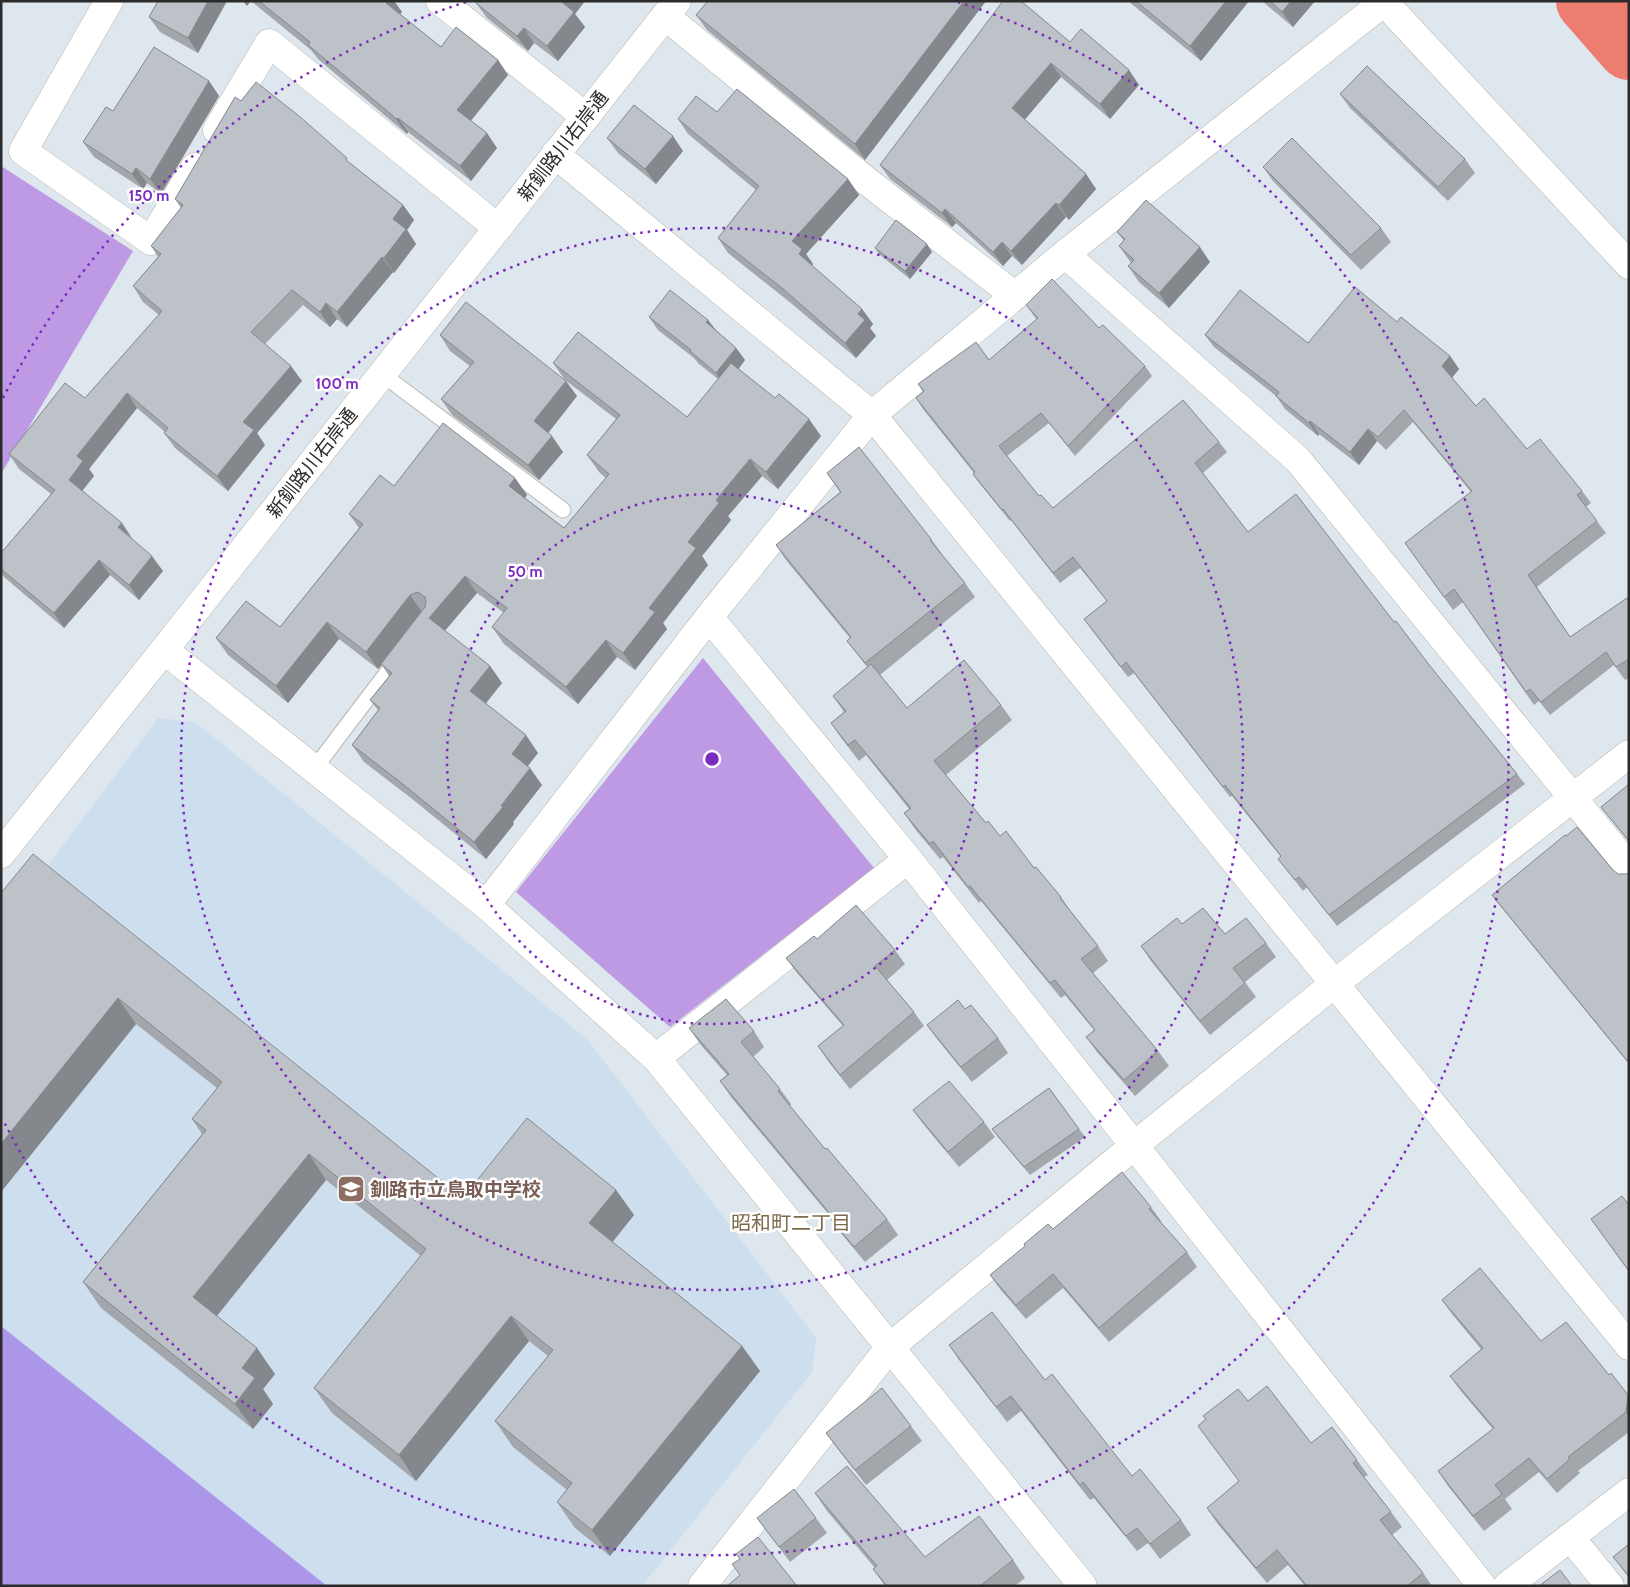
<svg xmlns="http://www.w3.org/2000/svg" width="1630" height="1587" font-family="Cabin,'Noto Sans JP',sans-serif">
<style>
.education{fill:#cddeee}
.green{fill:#bd9ae3}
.pitch{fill:#ab96ea}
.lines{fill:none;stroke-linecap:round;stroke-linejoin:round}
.river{stroke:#ee7d71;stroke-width:64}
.lane-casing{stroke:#bbb6ae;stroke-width:17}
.street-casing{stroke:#bbb6ae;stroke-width:29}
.secondary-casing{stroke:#bbb6ae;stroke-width:29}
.lane{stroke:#fff;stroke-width:15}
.street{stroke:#fff;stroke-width:28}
.secondary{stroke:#fff;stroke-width:28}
.wall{fill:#a3a7ac}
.shaded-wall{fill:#84888c}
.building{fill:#bdc2c8;stroke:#84888c}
.ring{fill:none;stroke:#7b2cbf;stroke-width:2.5;stroke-dasharray:2.5 5}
.labels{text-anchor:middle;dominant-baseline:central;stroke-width:5;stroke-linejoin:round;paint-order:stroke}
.street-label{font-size:19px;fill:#2b2b2b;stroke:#fff}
.education-label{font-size:19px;font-weight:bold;fill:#785e54;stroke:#fff;text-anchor:start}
.neighbourhood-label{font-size:20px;fill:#7c6b4b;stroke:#fff}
.centre{fill:#7b2cbf;stroke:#fff;stroke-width:2.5}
.ring-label{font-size:15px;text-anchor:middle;font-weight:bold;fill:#7b2cbf;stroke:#fff;stroke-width:5;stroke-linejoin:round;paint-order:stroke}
</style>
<rect width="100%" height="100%" fill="#dde7ed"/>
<!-- education -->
<path class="education" d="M158 718 195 722 587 1039 816 1338 812 1372 642 1586H1V929Z"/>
<!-- green -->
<path class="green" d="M1 166 133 251 1 474Z
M703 658 874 868 670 1027 516 892Z"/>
<!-- pitch -->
<path class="pitch" d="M1 1326 327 1586H1Z"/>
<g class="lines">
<!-- river -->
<path class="river" d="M1588 1 1629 48"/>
<!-- lane casing -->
<g class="lane-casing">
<path id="lane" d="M382 374 563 510
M314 769 399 657"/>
</g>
<!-- street casing -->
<g class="street-casing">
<path id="street" d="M109 1 23 151 151 241 195 167
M440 1 586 117
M1383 1 1629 265
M665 16 868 182 1015 296
M217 130 269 43 498 228
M555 154 872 415 1629 1346
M1065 254 1298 460 1629 867
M709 617 908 859 1482 1586
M164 650 486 905 656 1058 1083 1586
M486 905 709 617 872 415 1065 254 1384 2
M656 1058 908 859
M1570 1537 1610 1586
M702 1586 890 1347 1135 1145 1334 984 1629 754
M1507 1586 1629 1492"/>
</g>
<!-- secondary casing -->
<g class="secondary-casing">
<path id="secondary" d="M1 854 164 650 677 1"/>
</g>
<!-- lane -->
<use href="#lane" class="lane"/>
<!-- street -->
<use href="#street" class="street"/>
<!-- secondary -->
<use href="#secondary" class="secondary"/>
</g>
<!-- wall -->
<path class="wall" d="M158 1H227L198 53 160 32 149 17Z
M251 1H394L402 12 400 14 441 47 498 60 508 75 471 121 497 148 471 181 408 132 407 134 402 130 318 59 311 50Z
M477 1H585L575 14 585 27 558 61 534 43 528 51 487 18 476 3Z
M708 1H986L865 160 707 30 696 15Z
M1128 1H1249L1201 61Z
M1262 1H1315L1293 27Z
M1070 42 1129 70 1139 85 1110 119 1061 77 1024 119 1086 174 1096 189 1069 220 1066 217 1022 265 1012 256 1003 266 956 223 952 227 890 179 880 165Z
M209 81 219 96 161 194 147 183 143 189 94 157 83 142 113 111Z
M1340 94 1465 159 1475 173 1448 201 1350 108Z
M717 112 848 179 859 195 806 254 813 264 812 266 862 309 873 324 870 328 876 336 856 358 792 304 728 253 718 238 756 190 688 134 678 119Z
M607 138 683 151 656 184 618 153Z
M352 165 403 205 414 220 407 230 416 244 394 273 393 272 347 327 337 319 330 327 303 305 265 344 302 381 257 433 265 445 228 491 175 448 164 433 165 432 137 408 89 469 94 476 82 491 132 539 163 571 139 600 110 575 64 628 4 577 1 573V553L51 494 19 469 9 454 85 398 159 315 143 302 133 286 158 257 151 246 181 208 175 199Z
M1263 167 1381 228 1391 242 1361 270 1273 181Z
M1117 232 1210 262 1169 308 1139 282 1128 266 1131 263 1119 246 1124 241Z
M875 248 932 252 910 279 880 255Z
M1026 305 1099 328 1145 366 1152 376 1075 456 1049 423 1007 456 1039 496 1053 508 1219 442 1227 452 1203 473 1248 532 1394 622 1517 774 1525 784 1337 926 1307 887 1303 891 1278 859 1281 857 1232 796 1230 797 1134 673 1128 677 1092 630 1084 619 1107 601 1080 568 1060 583 1011 520 1010 521 980 484 973 474 974 473 923 409 916 398 923 392 918 384 989 360 1037 320Z
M649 317 708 320 716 330 736 348 745 360 739 369 821 436 778 489 762 476 728 516 731 520 702 556 708 565 663 623 667 629 635 670 617 657 578 704 504 644 492 627 504 613 477 593 445 631 490 666 502 683 486 703 538 753 527 766 542 785 513 822 514 824 486 859 411 798 364 762 352 745 378 710 370 700 389 676 382 665 378 669 339 639 288 703 228 655 216 638 280 627 359 528 349 514 394 486 515 478 527 495 525 498 564 528 606 478 599 472 587 455 616 419 565 380 553 363 687 417 718 379 699 364 694 358 658 330Z
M1397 322 1450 356 1459 369 1452 378 1476 406 1527 449 1582 491 1591 503 1586 507 1606 533 1537 587 1570 637 1629 602V678L1625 680 1614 665 1550 715 1539 701 1534 705 1463 602 1453 610 1405 543 1471 492 1413 422 1386 450 1377 441 1359 465 1319 434 1318 436 1285 409 1276 396 1214 347 1205 335 1308 343Z
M440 335 577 396 548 433 563 452 539 480 452 415 441 399 470 366 450 351Z
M827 473 931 539 942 554H941L965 583 975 597 880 675 907 708 1001 705 1012 720 946 775 986 823 1034 868 1061 897 1072 913 1098 946 1108 961 1093 973 1158 1051 1169 1066 1135 1096 1097 1052 1086 1037 1094 1030 1065 995 1061 998 981 901 979 903 943 857 940 859 915 829 904 813 909 809 866 755 859 761 842 739 831 723 844 712 833 696 867 667 847 641 850 638 786 560 776 545 840 492Z
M1629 787V842L1601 807Z
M1566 836 1618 874H1626L1629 873V1064L1497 902 1492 895Z
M1 893 463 1198 616 1190 634 1215 612 1242 742 1346 760 1371 610 1556 575 1528 557 1502 567 1490 513 1447 495 1421 548 1356 529 1341 416 1481 332 1413 314 1388 421 1256 326 1180 217 1316 275 1374 263 1389 273 1404 253 1429 101 1308 83 1282 202 1134 192 1119 217 1088 136 1024 1 1192Z
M1182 924 1266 943 1276 957 1245 982 1256 997 1210 1035 1151 961 1141 946Z
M817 939 895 950 905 964 887 980 914 1012 924 1026 850 1089 828 1061 818 1046 843 1026 797 973 786 958Z
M965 1009 998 1038 1008 1053 972 1082 937 1039 927 1025Z
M689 1028 754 1031 764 1047 753 1057 780 1089 791 1104 790 1106 825 1149 887 1219 898 1235 865 1262 840 1232 829 1217 830 1216 731 1097 720 1081 727 1075 700 1044Z
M1049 1088 1085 1137 1030 1175 998 1137 992 1129Z
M913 1110 984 1122 995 1137 959 1167 924 1125Z
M1629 1205V1272L1591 1219Z
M1151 1207 1161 1221 1160 1222 1187 1252 1197 1267 1109 1342 1063 1288 1026 1319 1000 1289 990 1275 1053 1229Z
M1442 1300 1541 1341 1609 1375 1629 1396V1432L1578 1471 1580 1473 1557 1493 1539 1472 1505 1499 1512 1509 1484 1531 1448 1486 1438 1471 1493 1429 1460 1390 1450 1376 1481 1349 1452 1314Z
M949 1345 1045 1380 1132 1476 1181 1520 1191 1535 1160 1559 1148 1543 1137 1551 1094 1498 1090 1500 1021 1411 1007 1422 959 1360Z
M1248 1401 1311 1443 1357 1460 1368 1475 1364 1477 1391 1512 1402 1527 1392 1535 1423 1573 1432 1586H1305L1288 1565 1267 1583 1217 1523 1207 1508 1239 1481 1198 1426Z
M911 1426 922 1441 866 1485 837 1448 826 1433Z
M815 1493 925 1557 1013 1560 1025 1578 1015 1586H885L873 1569 875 1568 827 1511Z
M757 1518H816L827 1533 790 1562Z
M1629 1544V1578L1613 1557Z"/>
<!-- shaded-wall -->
<path class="shaded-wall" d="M208 1H227L198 53 188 38Z
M243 1H251L247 6Z
M388 1H394L402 12 397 18 386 3Z
M563 1H585L575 14 585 27 558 61 547 46Z
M964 1H986L865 160 855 144Z
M1226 1H1249L1201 61 1190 46Z
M1291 1H1315L1293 27 1282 12Z
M524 28 534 43 528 51 517 36Z
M498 60 508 75 467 125 457 110Z
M1051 63 1061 77 1022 123 1012 108Z
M1129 70 1139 85 1110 119 1100 104Z
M209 81 219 96 161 194 150 179Z
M398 118 408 132 407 134 396 119Z
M487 133 497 148 471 181 460 166Z
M673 136 683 151 656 184 645 169Z
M136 168 147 183 143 189 132 174Z
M1086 174 1096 189 1069 220 1059 205Z
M848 179 859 195 806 254 813 264 809 269 799 254 792 241Z
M1056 203 1066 217 1022 265 1011 251Z
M403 205 414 220 407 230 416 244 394 273 384 258 393 219Z
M945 209 956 223 952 227 942 213Z
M1002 242 1012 256 1003 266 993 252Z
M927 244 932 252 910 279 905 271Z
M1200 247 1210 262 1169 308 1159 293Z
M382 257 393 272 347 327 337 312Z
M326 303 337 319 330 327 320 312Z
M862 309 873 324 870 328 876 336 856 358 845 343 858 314Z
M708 320 717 332 706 322Z
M736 348 745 360 725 385 716 373Z
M1450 356 1459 369 1451 379 1442 366Z
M291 366 302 381 257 433 265 445 228 491 217 476 243 422Z
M566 381 577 396 545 437 534 421Z
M127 393 137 408 89 469 94 476 79 495 69 480 77 456Z
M809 419 821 436 778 489 766 472Z
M1310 421 1319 434 1318 436 1309 423Z
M1368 429 1377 441 1359 465 1350 452Z
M552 436 563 452 539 480 528 465Z
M750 459 762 476 728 516 731 520 702 556 708 565 663 623 667 629 635 670 623 653 688 542 716 500Z
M515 478 527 495 521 503 509 486Z
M122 523 132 538 118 527Z
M152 556 163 571 139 600 129 585Z
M99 560 110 575 64 628 54 613Z
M465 576 477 593 441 635 429 618Z
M410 595 422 612 378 669 366 652Z
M327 622 339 639 288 703 276 686Z
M606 640 617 657 578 704 566 687Z
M490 666 502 683 482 708 470 691Z
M526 735 538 753 524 771 512 754Z
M530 768 542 785 513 822 514 824 486 859 474 842 501 806Z
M118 998 136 1024 1 1192V1144Z
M309 1154 326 1180 211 1323 193 1297Z
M616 1190 634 1215 607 1249 589 1223Z
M511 1316 529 1341 416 1481 399 1455Z
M742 1346 760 1371 610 1556 592 1530Z
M257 1348 275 1374 263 1389 273 1404 253 1429 235 1404 242 1368Z
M1628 1395 1629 1396V1417L1626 1412Z"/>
<!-- building -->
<path class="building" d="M158 1H208L188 38 149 17Z
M259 1H388L386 3 441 47 456 27 498 60 457 110 487 133 460 166 398 118 396 119 392 115 308 45 310 42Z
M477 1H563L562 2 574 12 547 46 524 28 517 36 476 3Z
M708 1H964L855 144 696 15Z
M1003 1H1021L1070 42 1081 29 1129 70 1100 104 1051 63 1012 108 1086 174 1059 205 1056 203 1011 251 1002 242 993 252 945 209 942 213 880 165Z
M1136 1H1226L1190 46Z
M1270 1H1291L1282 12Z
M154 47 209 81 150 179 136 168 132 174 83 142 106 107 113 111Z
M1367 66 1465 159 1438 187 1340 94Z
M256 82 299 116 347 158 346 160 403 205 393 219 406 229 384 258 382 257 337 312 326 303 320 312 292 290 251 332 291 366 243 422 254 430 217 476 164 433 168 428 127 393 77 456 83 461 69 480 122 523 118 527 152 556 129 585 99 560 54 613 1 569V553L55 490 9 454 65 383 85 398 162 311 133 286 161 254 151 246 183 205 175 199 235 97 241 101Z
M737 89 848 179 792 241 802 249 799 254 862 309 858 314 865 320 845 343 782 288 718 238 759 186 678 119 696 96 717 112Z
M634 105 673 136 645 169 607 138Z
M1292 138 1381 228 1351 255 1263 167Z
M1146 200 1200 247 1159 293 1128 266 1134 260 1119 246 1125 239 1117 232Z
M896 220 927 244 905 271 875 248Z
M1052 279 1099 328 1103 325 1145 366 1068 446 1041 413 999 446 1039 496 1041 495 1053 508 1183 400 1219 442 1195 463 1248 532 1296 494 1394 622 1396 621 1430 666 1517 774 1329 915 1299 877 1295 880 1278 859 1281 856 1225 785 1223 787 1126 662 1121 667 1084 619 1107 601 1073 557 1053 573 1003 509 1002 510 973 474 975 472 916 398 924 391 918 384 976 342 989 360 1038 318 1026 305Z
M1355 287 1397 322 1401 317 1450 356 1442 366 1476 406 1484 398 1527 449 1540 439 1582 491 1577 495 1597 521 1528 575 1570 637 1627 598 1629 602V659L1616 667 1606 652 1541 702 1530 689 1526 692 1454 589 1444 597 1405 543 1472 491 1404 410 1378 437 1368 429 1350 452 1310 421 1309 423 1276 396 1279 392 1205 335 1240 290 1308 343Z
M670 290 708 320 706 322 736 348 716 373 690 351 691 350 649 317Z
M466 302 566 381 534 421 552 436 528 465 441 399 474 362 440 335Z
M578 332 687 417 731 363 775 398 779 394 809 419 766 472 750 459 716 500 719 503 688 542 696 548 649 608 655 612 623 653 606 640 566 687 492 627 507 608 465 576 429 618 490 666 470 691 526 735 512 754 530 768 501 806 503 807 474 842 399 781 352 745 380 708 370 700 392 673 381 664 425 607 426 602 425 597 418 592 410 595 366 652 327 622 276 686 216 638 246 601 280 627 363 524 349 514 380 475 394 486 443 423 515 478 509 486 564 528 609 474 587 455 620 415 553 363Z
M859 447 931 539 930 540 965 583 865 663 847 641 851 637 776 545 841 492 827 473Z
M964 660 1001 705 934 761 986 823 988 821 1000 836 1006 831 1034 868 1036 867 1061 897 1060 898 1098 946 1081 959 1158 1051 1124 1080 1086 1037 1095 1030 1055 980 1050 983 970 886 968 887 933 841 930 844 904 813 911 808 855 740 848 745 831 723 846 711 833 696 871 664 907 708Z
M1628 785 1629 787V841L1601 807Z
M1577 827 1612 869 1618 874H1626L1629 873V1063L1492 895 1565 835 1566 836Z
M33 854 463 1198 527 1118 616 1190 589 1223 742 1346 592 1530 557 1502 572 1483 495 1421 553 1350 511 1316 399 1455 314 1388 426 1249 309 1154 193 1297 257 1348 242 1368 255 1378 235 1404 83 1282 206 1130 192 1119 222 1082 118 998 1 1144V893Z
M856 905 895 950 875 966 914 1012 840 1075 818 1046 844 1025 786 958 814 936 817 939Z
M1203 908 1225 934 1246 918 1266 943 1233 968 1245 983 1200 1021 1141 946 1177 918 1182 924Z
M726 999 754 1031 741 1042 780 1089 778 1091 825 1149 827 1148 887 1219 854 1247 829 1217 831 1215 720 1081 729 1074 689 1028Z
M958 1000 965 1009 971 1005 998 1038 961 1067 927 1025Z
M949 1081 984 1122 948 1152 913 1110Z
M1049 1088 1079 1129 1024 1167 992 1129Z
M1122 1172 1151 1207 1149 1209 1187 1252 1099 1328 1053 1274 1016 1305 990 1275 1025 1246 1024 1244 1048 1224 1053 1229Z
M1622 1196 1629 1205V1271L1591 1219Z
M1480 1268 1541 1341 1566 1322 1609 1375 1611 1373 1628 1395 1626 1412 1568 1457 1570 1459 1547 1479 1529 1458 1495 1485 1502 1494 1473 1516 1438 1471 1494 1428 1450 1376 1483 1348 1442 1300Z
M992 1312 1045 1380 1052 1374 1132 1476 1140 1469 1181 1520 1150 1544 1137 1528 1126 1536 1083 1482 1080 1485 1011 1396 996 1407 949 1345Z
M1267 1386 1311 1443 1332 1427 1357 1460 1353 1463 1391 1512 1380 1520 1423 1573 1407 1586H1307L1277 1550 1256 1568 1207 1508 1239 1481 1198 1426 1206 1419 1203 1416 1238 1389 1248 1401Z
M882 1388 911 1426 855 1470 826 1433Z
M847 1466 925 1557 979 1516 1013 1560 980 1586H887L873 1569 877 1566 815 1493Z
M794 1489 816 1518 779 1547 757 1518Z
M758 1537 797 1586H727L740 1575 732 1564 740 1559 736 1554Z
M1629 1544V1576L1613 1557Z
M1560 1570 1572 1586H1539Z"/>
<!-- distance rings -->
<g class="ring">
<circle cx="712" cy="759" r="265"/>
<circle cx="712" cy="759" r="531"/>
<path d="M3 398A796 796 0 0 1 466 2M958 2A796 796 0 1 1 3 1120"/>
</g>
<!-- icons -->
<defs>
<g id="school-square" transform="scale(1.4375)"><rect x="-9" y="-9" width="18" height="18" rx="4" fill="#8d6e63" stroke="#fff"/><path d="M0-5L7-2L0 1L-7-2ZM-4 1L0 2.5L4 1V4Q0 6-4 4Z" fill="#fff"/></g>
</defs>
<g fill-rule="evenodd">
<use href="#school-square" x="351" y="1189"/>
</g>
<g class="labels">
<!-- street labels -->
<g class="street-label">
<text transform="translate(563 146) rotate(-52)">新釧路川右岸通</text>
<text transform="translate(312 463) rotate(-52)">新釧路川右岸通</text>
</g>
<!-- education labels -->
<g class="education-label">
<text x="370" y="1189">釧路市立鳥取中学校</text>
</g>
<!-- neighbourhood labels -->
<g class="neighbourhood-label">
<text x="791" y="1223">昭和町二丁目</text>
</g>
</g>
<circle cx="712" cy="759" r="8" class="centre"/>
<g class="ring-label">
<text x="149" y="201">150 m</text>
<text x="337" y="389">100 m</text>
<text x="525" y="577">50 m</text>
</g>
<!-- border -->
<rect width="1630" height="1587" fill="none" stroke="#2b2b2b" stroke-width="5"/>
</svg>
